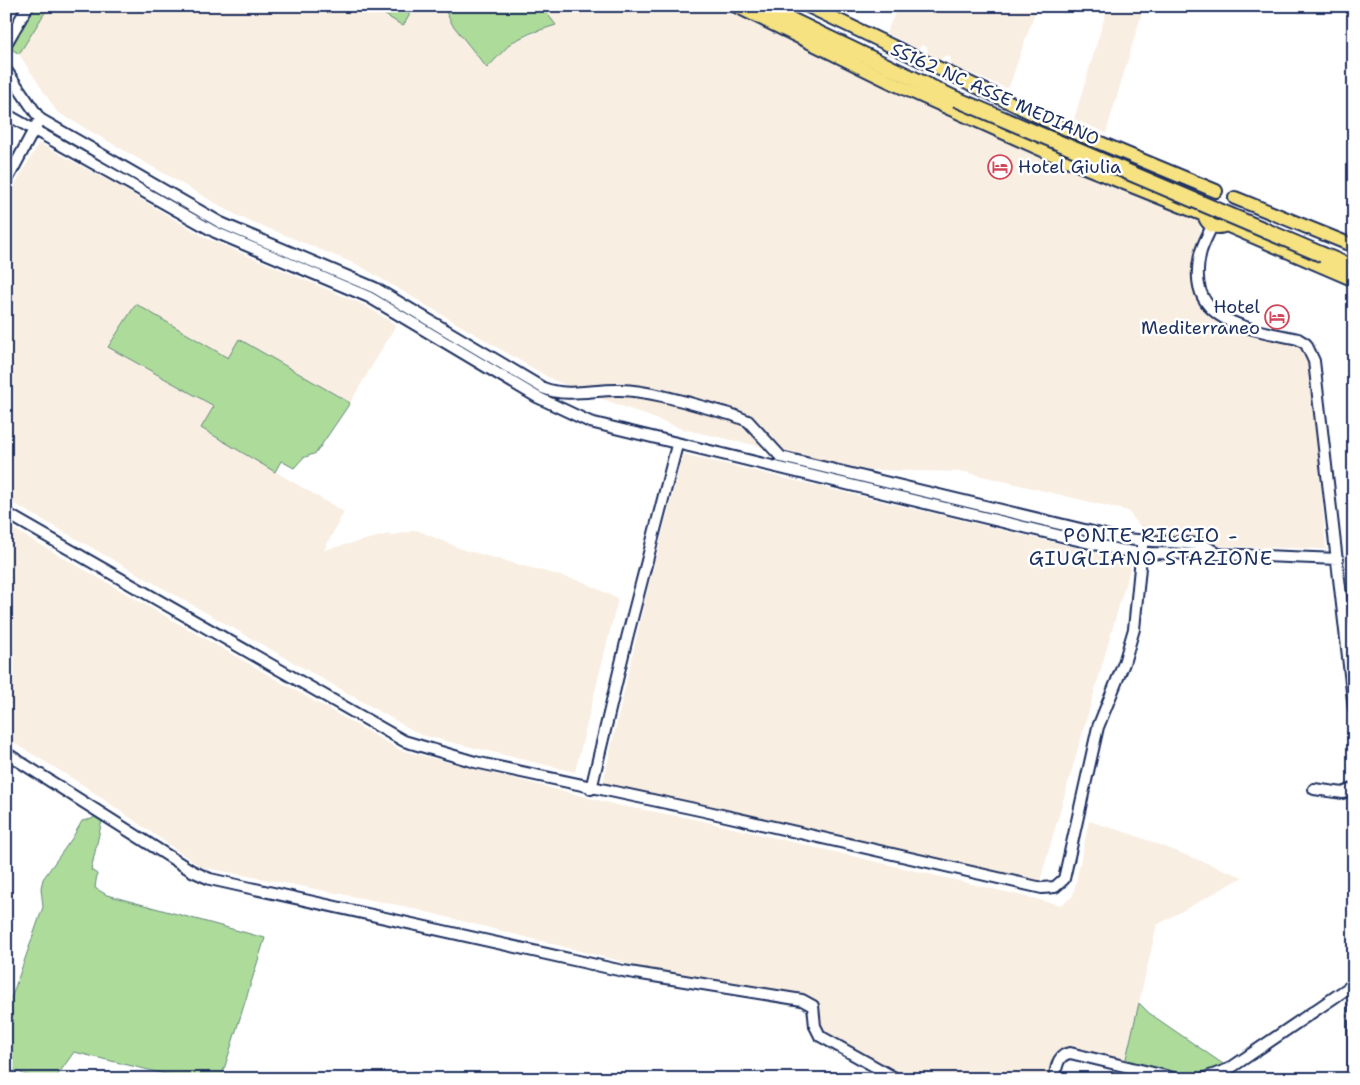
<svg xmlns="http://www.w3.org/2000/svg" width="1360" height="1085" font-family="'Shantell Sans',sans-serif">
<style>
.built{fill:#f9eee2}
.green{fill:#addb9a;stroke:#64857c}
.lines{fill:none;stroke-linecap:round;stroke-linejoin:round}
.minor-casing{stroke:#1b2f5e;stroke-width:14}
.major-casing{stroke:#1b2f5e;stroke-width:16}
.highway-casing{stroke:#1b2f5e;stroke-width:18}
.minor{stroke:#fff;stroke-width:10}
.major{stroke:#f6e281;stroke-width:12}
.highway{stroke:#f6e281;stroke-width:14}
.highway-bridge-casing{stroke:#1b2f5e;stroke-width:18;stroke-linecap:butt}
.highway-bridge{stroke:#f6e281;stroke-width:14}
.labels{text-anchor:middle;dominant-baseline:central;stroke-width:5;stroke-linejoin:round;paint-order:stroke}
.street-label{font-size:18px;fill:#1b2f5e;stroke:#fff}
.poi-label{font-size:18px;fill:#1b2f5e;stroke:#fff;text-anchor:start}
.quarter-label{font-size:20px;letter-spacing:1px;fill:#1b2f5e;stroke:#fff}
</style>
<rect width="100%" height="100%" fill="#fff"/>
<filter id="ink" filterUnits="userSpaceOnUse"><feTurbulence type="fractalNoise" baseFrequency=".02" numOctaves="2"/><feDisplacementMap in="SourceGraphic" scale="10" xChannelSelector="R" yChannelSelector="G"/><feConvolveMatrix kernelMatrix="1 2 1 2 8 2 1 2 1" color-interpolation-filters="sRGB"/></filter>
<g filter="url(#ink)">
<!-- built -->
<path class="built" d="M48 6H371L403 25 409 11V6H443L452 24 487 67 512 42 555 25 541 6H723L919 102 1199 221 1201 234 1191 271 1193 291 1198 304 1210 318 1222 325 1296 345 1307 353 1311 364 1326 549 1214 546 1203 538 1148 536 1128 511 965 472 868 470 682 429 553 380 358 265 238 216 57 112 19 54Z
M898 6H1037L1009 87 1006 88 950 65 951 58 946 55 939 60 927 54V47L922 45 918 49 886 33Z
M1108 6H1144L1106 133 1074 119Z
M39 143 118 186 206 238 364 305 396 325 350 403 239 339 228 358 136 304 108 346 214 406 201 428 344 512 324 550 389 534 390 536 417 530 464 550 584 582 618 599 575 772 421 735 6 499V200Z
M683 454 1132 561 1040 881 603 783 645 600Z
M6 525 400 750 617 805 694 819 1061 905 1073 896 1089 821 1131 834 1243 877 1157 925 1125 1063 1064 1048 1058 1052 1051 1079H903L823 1035 819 1028 817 1004 805 993 758 990 646 970 616 960 403 906 201 867 83 785 6 738Z"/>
<!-- green -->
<path class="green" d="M35 6H49L19 54 10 48Z
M371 6H409V16L403 26Z
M443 6H541L556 25 531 33 512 42 487 68 452 24Z
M136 304 228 358 239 339 350 403 316 453 303 458 294 468 281 461 275 472 201 428 214 406 108 347Z
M96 814 103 816 91 870 97 874 95 888 107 895 265 938 221 1079H186L74 1052 55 1079H36L6 1067V1001L12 996 43 907 41 888 43 879 73 837 82 821 92 819Z
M1139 1003 1149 1013 1226 1066 1199 1077H1190L1125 1063Z"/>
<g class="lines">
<!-- minor casing -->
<g class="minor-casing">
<path id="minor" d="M6 44 28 6
M6 70 40 119 221 223 375 288 543 388C568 398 595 389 620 390 656 391 698 406 733 415L748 421 781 457 1122 539 1202 544 1218 554 1141 553 1119 550 590 422 537 397 369 297 215 232 6 114
M6 182 37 124
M1212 226C1208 235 1202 245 1200 255 1185 323 1248 328 1298 339L1306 344 1314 361 1354 709
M6 513 404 741 475 762 704 811 1042 888 1055 887 1064 879 1098 727 1124 663 1134 629 1142 547
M1218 554 1338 559
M6 753 192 871 210 879 623 971 802 1000 813 1006 815 1026 820 1036 897 1079
M591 789 627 638 677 445
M1314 789 1343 793 1354 788
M1354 1004V1078
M1054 1079C1057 1067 1057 1055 1070 1053L1178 1079
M1202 1079 1229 1069 1354 984"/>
</g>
<!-- major casing -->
<g class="major-casing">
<path id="major" d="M736 6 897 85 1047 152 1204 215
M808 6 1057 125 1216 191
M1235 198 1354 246
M1204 211C1204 226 1219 232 1230 222
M1226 225 1354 280"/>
</g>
<!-- highway casing -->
<g class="highway-casing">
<path id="highway" d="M762 6 956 99
M1323 255 1354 268"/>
</g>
<!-- minor -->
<use href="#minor" class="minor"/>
<!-- major -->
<use href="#major" class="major"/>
<!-- highway -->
<use href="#highway" class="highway"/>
<!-- highway-bridge casing -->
<g class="highway-bridge-casing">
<path id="highway-bridge" d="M956 99 1323 255"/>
</g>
<!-- highway-bridge -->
<use href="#highway-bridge" class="highway-bridge"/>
</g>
</g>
<!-- icons -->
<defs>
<g id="hotel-ring" transform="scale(1.25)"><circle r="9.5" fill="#fff" stroke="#d1495b" stroke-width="1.5"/><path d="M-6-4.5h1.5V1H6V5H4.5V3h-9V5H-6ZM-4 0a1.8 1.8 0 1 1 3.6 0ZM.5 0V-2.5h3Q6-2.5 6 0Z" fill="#d1495b"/></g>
</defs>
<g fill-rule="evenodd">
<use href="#hotel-ring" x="1000" y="167"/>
<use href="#hotel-ring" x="1277" y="317"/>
</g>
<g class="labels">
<!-- street labels -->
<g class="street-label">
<text transform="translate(995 94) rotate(24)">SS162 NC ASSE MEDIANO</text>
</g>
<!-- poi labels -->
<g class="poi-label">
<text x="1018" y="167">Hotel Giulia</text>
<text x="1260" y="307" text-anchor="end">Hotel<tspan x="1260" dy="21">Mediterraneo</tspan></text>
</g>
<!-- quarter labels -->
<g class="quarter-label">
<text x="1151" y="535">PONTE RICCIO -<tspan x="1151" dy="23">GIUGLIANO STAZIONE</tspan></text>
</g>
</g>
<!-- margin -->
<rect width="1360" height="1085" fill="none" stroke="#fff" stroke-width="25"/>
<rect x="12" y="12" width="1335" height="1060" fill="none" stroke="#1b2f5e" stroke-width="2" filter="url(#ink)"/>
</svg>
